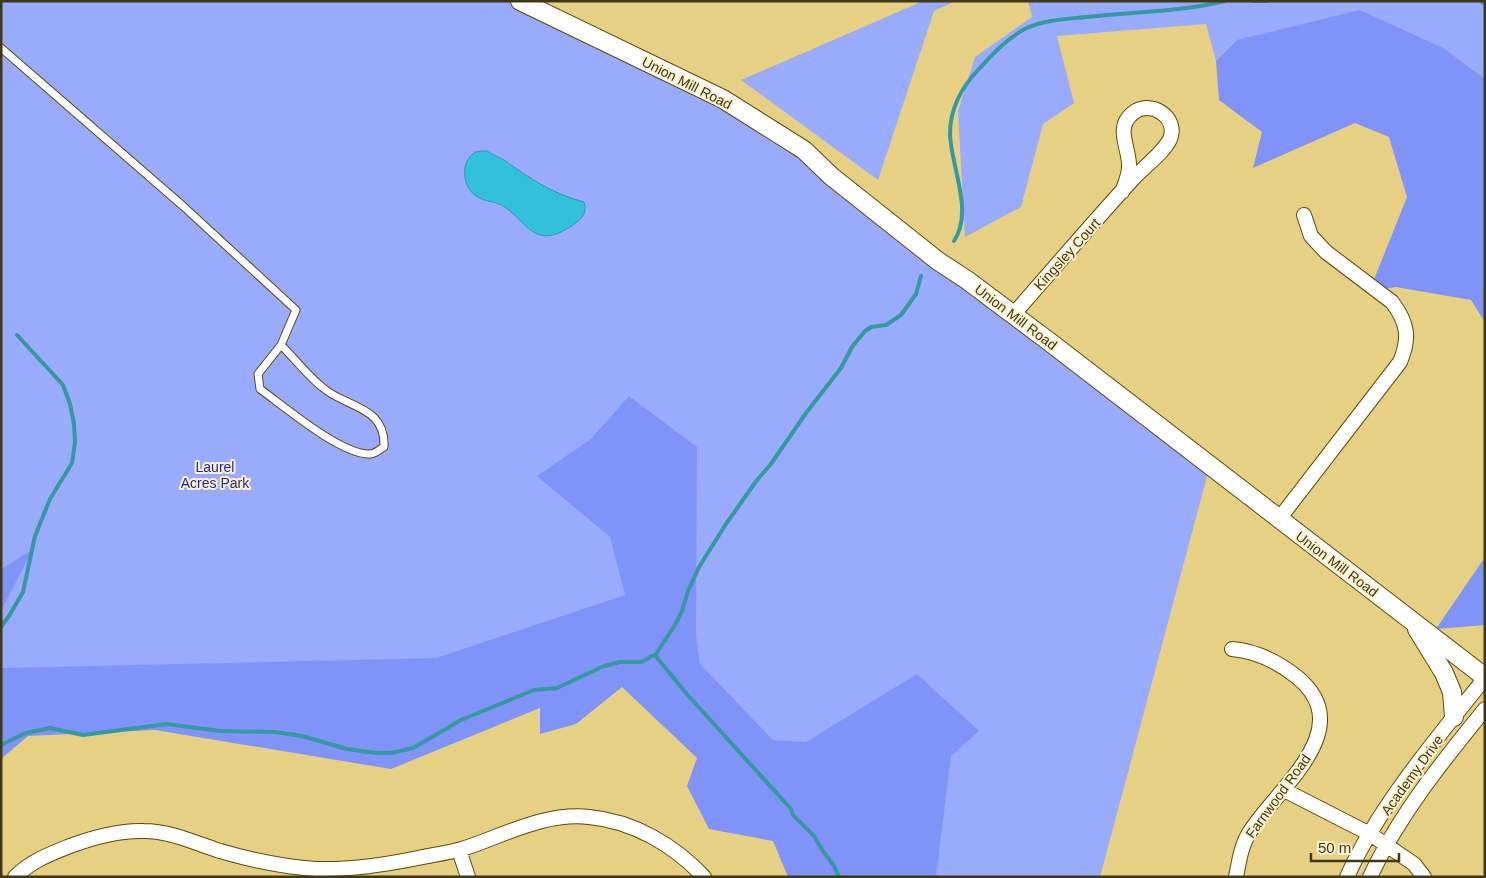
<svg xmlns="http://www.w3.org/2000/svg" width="1486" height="878" font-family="Arial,sans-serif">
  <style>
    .green { fill: #99abfc }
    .forest { fill: #8093f8 }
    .water { fill: #32c1dc; stroke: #3698a1 }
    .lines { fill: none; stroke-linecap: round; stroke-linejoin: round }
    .stream { stroke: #3698a1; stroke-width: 4 }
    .service-casing { stroke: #5a4a0b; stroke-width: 9 }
    .minor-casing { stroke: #5a4a0b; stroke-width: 16 }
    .tertiary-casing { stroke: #5a4a0b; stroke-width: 20 }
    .service { stroke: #fff; stroke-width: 7 }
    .minor { stroke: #fff; stroke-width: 14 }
    .tertiary { stroke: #fff; stroke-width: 18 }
    .labels { text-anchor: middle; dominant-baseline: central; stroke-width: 4; stroke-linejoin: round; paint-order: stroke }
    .street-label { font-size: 14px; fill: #403717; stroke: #fcf2cd }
    .park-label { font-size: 14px; fill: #251f94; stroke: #fcf2cd }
  </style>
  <rect width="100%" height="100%" fill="#e6d084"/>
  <!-- green -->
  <path class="green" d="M1 1H513L723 99 1210 465 1100 877H818L724 718 664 585 554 659 1 698Z
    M923 1H956L934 11 878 180 741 80Z
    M1028 1H1485V79L1445 49 1237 40 1216 61 1206 24 1057 36 1074 103 1043 124 1021 207 965 237 958 111 975 57 1032 17Z"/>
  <!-- forest -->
  <path class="forest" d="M1360 10 1445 49 1485 79V322L1471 300 1396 287 1369 292 1407 197 1389 137 1355 123 1253 168 1262 132 1219 100 1216 61 1237 40Z
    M629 396 697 447 696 635 700 664 773 740 806 742 917 674 979 731 951 756 936 877H788L773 841 709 829 687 786 697 758 622 687 576 724 540 734V708L391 769 155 730 28 736 1 759V668L436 658 625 595 610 537 537 476 591 439Z
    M32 550V551L1 611V569Z
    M1485 557V625L1436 629Z"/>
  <!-- water -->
  <path class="water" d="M487 151C493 155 499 157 504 160 529 178 553 194 584 202 587 212 584 216 577 222 572 226 567 229 561 232 533 246 524 219 503 206 495 201 485 202 478 197 462 189 459 160 476 152 479 151 484 151 487 151Z"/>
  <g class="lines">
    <!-- stream -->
    <path class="stream" d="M1253 1H1267
      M1481 1 1485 4
      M954 241C974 211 951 167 950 134 950 109 961 88 978 70 992 55 1008 37 1027 28 1044 20 1067 19 1086 17 1132 12 1180 12 1225 1
      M1 627 9 616 23 592 35 536 50 499 72 463 75 442 74 424 70 404 63 385 17 335
      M655 655 685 692 791 809 793 815 814 836 823 851 834 866 839 877
      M1 745 26 733 50 728 83 735 167 724 220 731 275 732 302 736 347 749 376 753H391L413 748 461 720 534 690 557 688 604 666 620 662H641L656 654 675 625 682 611 688 591 699 567 726 524 757 480 771 464 806 413 841 368 852 347 865 331 871 327 886 325 901 315 916 294 921 276"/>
    <defs>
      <path id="service" d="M1 48 183 206 296 310 281 345 258 374 260 389C285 407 341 455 370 454 375 454 380 449 384 447 386 405 345 408 322 387 307 375 295 359 281 345"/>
      <path id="minor" d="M1013 315C1052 270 1091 225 1131 181 1142 168 1163 154 1170 139 1179 117 1150 99 1133 113 1114 128 1130 148 1129 167 1129 175 1125 184 1122 192
        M1279 519 1400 362C1410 338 1408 323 1392 302L1326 252 1311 236 1304 215
        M1232 649C1257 651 1278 662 1297 677 1360 729 1277 788 1249 833 1241 846 1239 862 1236 877
        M1284 790 1370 834 1414 864 1424 877
        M459 850 468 877
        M15 877C31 861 50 854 70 846 94 837 118 830 144 831 170 831 195 843 220 851 251 860 283 867 316 869 350 870 384 865 418 858 432 855 447 853 462 849 503 836 544 812 589 817 633 821 674 845 704 877
        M1347 877C1378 807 1437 738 1485 678
        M1370 877C1399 815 1442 762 1485 709"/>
      <path id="tertiary" d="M520 1 723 99 804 150 831 176 938 261 967 280 1051 343 1485 677
        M1417 629 1444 673 1452 692 1454 717"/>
    </defs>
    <!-- service casing -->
    <use href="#service" class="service-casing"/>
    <!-- minor casing -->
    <use href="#minor" class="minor-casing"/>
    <!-- tertiary casing -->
    <use href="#tertiary" class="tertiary-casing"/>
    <!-- service -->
    <use href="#service" class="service"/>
    <!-- minor -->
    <use href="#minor" class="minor"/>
    <!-- tertiary -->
    <use href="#tertiary" class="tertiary"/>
  </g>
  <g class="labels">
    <!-- street labels -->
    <g class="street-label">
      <text transform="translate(687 83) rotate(27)">Union Mill Road</text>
      <text transform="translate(1067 254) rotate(-48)">Kingsley Court</text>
      <text transform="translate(1016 317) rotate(37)">Union Mill Road</text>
      <text transform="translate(1337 564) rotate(37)">Union Mill Road</text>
      <text transform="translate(1412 775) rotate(-54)">Academy Drive</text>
      <text transform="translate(1278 796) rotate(-54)">Farnwood Road</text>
    </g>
    <!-- park labels -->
    <g class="park-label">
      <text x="215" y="467">Laurel<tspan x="215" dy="16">Acres Park</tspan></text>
    </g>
  </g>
  <!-- border -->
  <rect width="1486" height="878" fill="none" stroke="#403717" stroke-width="5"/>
  <!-- scale -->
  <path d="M1311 853v8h88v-8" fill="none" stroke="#403717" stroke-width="2.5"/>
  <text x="1318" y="853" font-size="15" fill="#403717" stroke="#fcf2cd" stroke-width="4" paint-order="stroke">50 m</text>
</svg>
